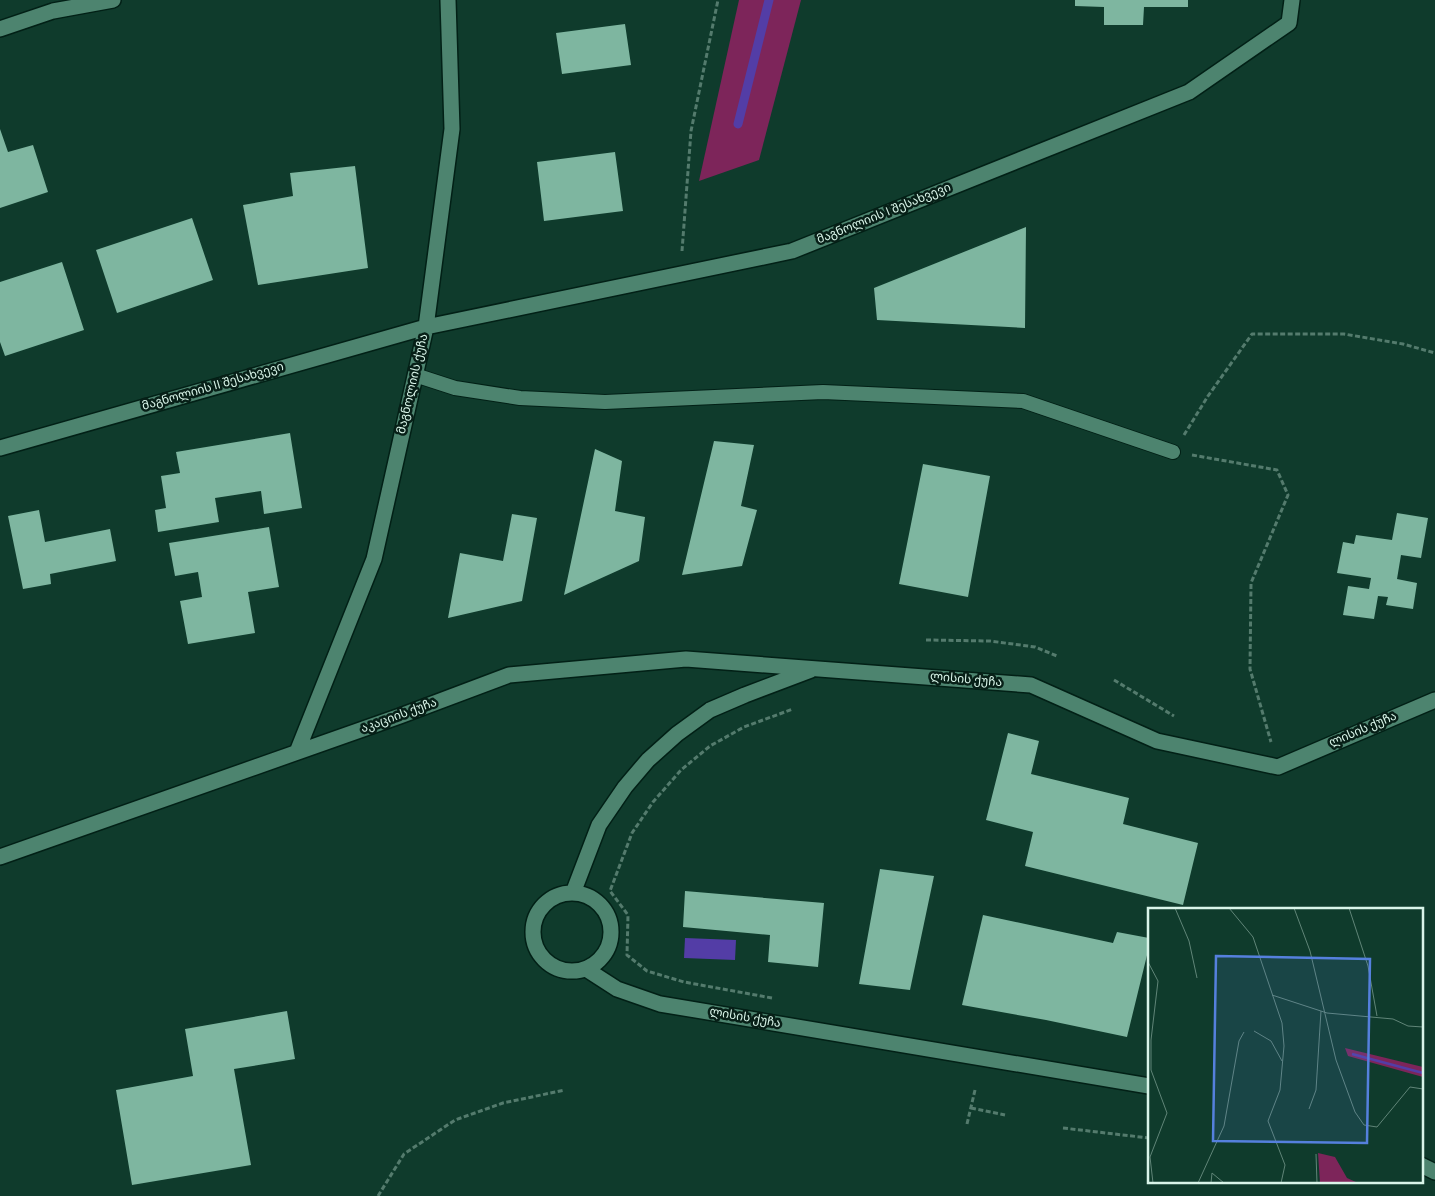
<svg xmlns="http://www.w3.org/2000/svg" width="1435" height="1196" font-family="Overpass,'Noto Sans Georgian',sans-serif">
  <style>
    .green { fill: #7d255a }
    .water { fill: #533da6 }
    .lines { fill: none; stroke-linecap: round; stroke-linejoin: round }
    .stream { stroke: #533da6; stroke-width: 9 }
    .building { fill: #7eb6a0 }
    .lane-casing { stroke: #022016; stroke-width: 16 }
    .street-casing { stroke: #022016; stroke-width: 18 }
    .path { stroke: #547b6d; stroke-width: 3; stroke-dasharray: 5 2.5; stroke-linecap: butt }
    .lane { stroke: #4d846f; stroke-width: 14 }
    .street { stroke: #4d846f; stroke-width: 15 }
    .labels { text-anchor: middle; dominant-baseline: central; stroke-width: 5; stroke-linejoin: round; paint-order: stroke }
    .street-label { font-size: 12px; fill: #d9f5e9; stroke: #071f17 }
    .inset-river { fill: none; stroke: #533da6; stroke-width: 2.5 }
    .inset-road { fill: none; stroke: #608578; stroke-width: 1 }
    .view { fill: #5580dd; fill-opacity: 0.15; stroke: #5580dd; stroke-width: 2.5 }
    .inset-edge { fill: none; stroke: #d9f5e9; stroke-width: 2.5 }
  </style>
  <rect width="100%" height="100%" fill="#0f3b2c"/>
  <!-- green -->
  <path class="green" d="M739 0H801L759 160 699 181Z"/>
  <!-- water -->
  <path class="water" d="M685 938 736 940 735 960 684 958Z"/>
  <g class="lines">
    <!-- stream -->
    <path class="stream" d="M738 124 769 0"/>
  </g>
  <!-- building -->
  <path class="building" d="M1075 0H1188V7H1144L1143 25H1104V7L1075 6Z
    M625 24 631 65 562 74 556 33Z
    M0 129 8 152 33 145 48 192 0 208Z
    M615 152 623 211 544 221 537 162Z
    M355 166 368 268 258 285 243 205 293 196 290 173Z
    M192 218 213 280 117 313 96 250Z
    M1026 227 1025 328 877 320 874 288Z
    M62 262 84 330 5 356 0 342V282Z
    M290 433 302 508 264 514 261 491 215 498 219 522 158 532 155 510 166 508 161 476 180 473 176 452Z
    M714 441 754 445 741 506 757 510 742 566 682 575Z
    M595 449 622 461 615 511 645 517 639 561 564 595Z
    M923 464 990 476 968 597 899 584Z
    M39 510 45 542 110 529 116 561 50 574 51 584 23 589 8 516Z
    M1397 513 1428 518 1421 558 1401 555 1397 579 1417 583 1413 609 1386 605 1388 597 1378 596 1374 619 1343 615 1348 586 1369 589 1371 578 1337 573 1343 542 1354 544 1356 535 1392 540Z
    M512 514 537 518 522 601 448 618 460 553 503 561Z
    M269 527 279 587 248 592 255 633 188 644 180 601 202 597 198 572 175 576 169 543Z
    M1008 733 1039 741 1031 774 1129 798 1123 824 1198 843 1183 905 1025 866 1033 832 986 820Z
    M880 869 934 876 910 990 859 984Z
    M685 891 824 903 818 967 768 962 770 935 683 927Z
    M983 915 1113 943 1117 932 1149 938V947L1127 1037 1046 1020 962 1005Z
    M287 1011 295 1059 234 1069 251 1165 132 1185 116 1090 193 1076 185 1029Z"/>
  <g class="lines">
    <defs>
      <path id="lane" d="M415 375 455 388 520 398 605 402 823 392 1023 401 1173 452"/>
      <path id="street" d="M0 29 53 11 113 0
        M0 448 426 327 792 251 1189 92 1289 23 1292 0
        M297 752 374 559 426 327 452 129 448 0
        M0 857 400 716 509 675 686 659 1031 685 1157 741 1278 767 1435 700
        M533 932a39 39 0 1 1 78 0a39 39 0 1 1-78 0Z
        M573 893 599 825 625 787 648 760 677 734 710 710 745 695 811 670
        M586 969 617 989 660 1004 1149 1086
        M1421 1165 1435 1172"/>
    </defs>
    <!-- lane casing -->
    <use href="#lane" class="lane-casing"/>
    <!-- street casing -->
    <use href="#street" class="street-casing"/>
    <!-- path -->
    <path class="path" d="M682 251 691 131 718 0
      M1184 435 1208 396 1252 334H1344L1403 344 1435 353
      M1192 455 1277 470 1288 495 1251 583 1250 669 1271 742
      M926 640 990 641 1035 647 1057 656
      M1114 680 1174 716
      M772 998 684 982 647 971 627 955 628 915 610 891 632 833 653 802 681 770 710 746 744 727 793 709
      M971 1108 1005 1115
      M967 1124 975 1090
      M1063 1128 1149 1138
      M378 1196 404 1154 455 1120 503 1103 565 1090"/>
    <!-- lane -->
    <use href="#lane" class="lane"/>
    <!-- street -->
    <use href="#street" class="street"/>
  </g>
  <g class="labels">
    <!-- street labels -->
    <g class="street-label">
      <text transform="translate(884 214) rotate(-22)">მაგნოლიის I შესახვევი</text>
      <text transform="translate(413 384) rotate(-77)">მაგნოლიის ქუჩა</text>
      <text transform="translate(213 387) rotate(-16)">მაგნოლიის II შესახვევი</text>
      <text transform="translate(966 680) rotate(5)">ლისის ქუჩა</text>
      <text transform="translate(399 716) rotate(-20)">აკაციის ქუჩა</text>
      <text transform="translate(1363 730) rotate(-23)">ლისის ქუჩა</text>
      <text transform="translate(745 1018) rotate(10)">ლისის ქუჩა</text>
    </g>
  </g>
  <!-- overview -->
  <g transform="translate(1148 908)">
    <rect width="275" height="275" fill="#0f3b2c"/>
    <path d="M197 140 275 159V169L200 148ZM170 245 187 249 199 270 210 275H172Z" fill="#7d255a"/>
    <path class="inset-river" d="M204 146 275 165"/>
    <path class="inset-road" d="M27 0 41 33 49 70M81 0 105 29 134 115 136 138 132 182 120 213 137 257 133 275M146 0 162 43 188 152 207 204 216 217 229 219 262 179 275 181M201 0 220 58 229 108M0 54 10 73 3 132V162L19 205 2 249 5 275M124 87 179 105 245 111 260 118 275 119M106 123 123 133 134 153M161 201 168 182 173 103M168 246 169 275M50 275 76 218 91 133 96 124M63 275 64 265 76 275"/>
    <path class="view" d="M68 48 222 51 219 235 65 233Z"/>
    <rect width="275" height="275" class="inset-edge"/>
  </g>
</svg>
